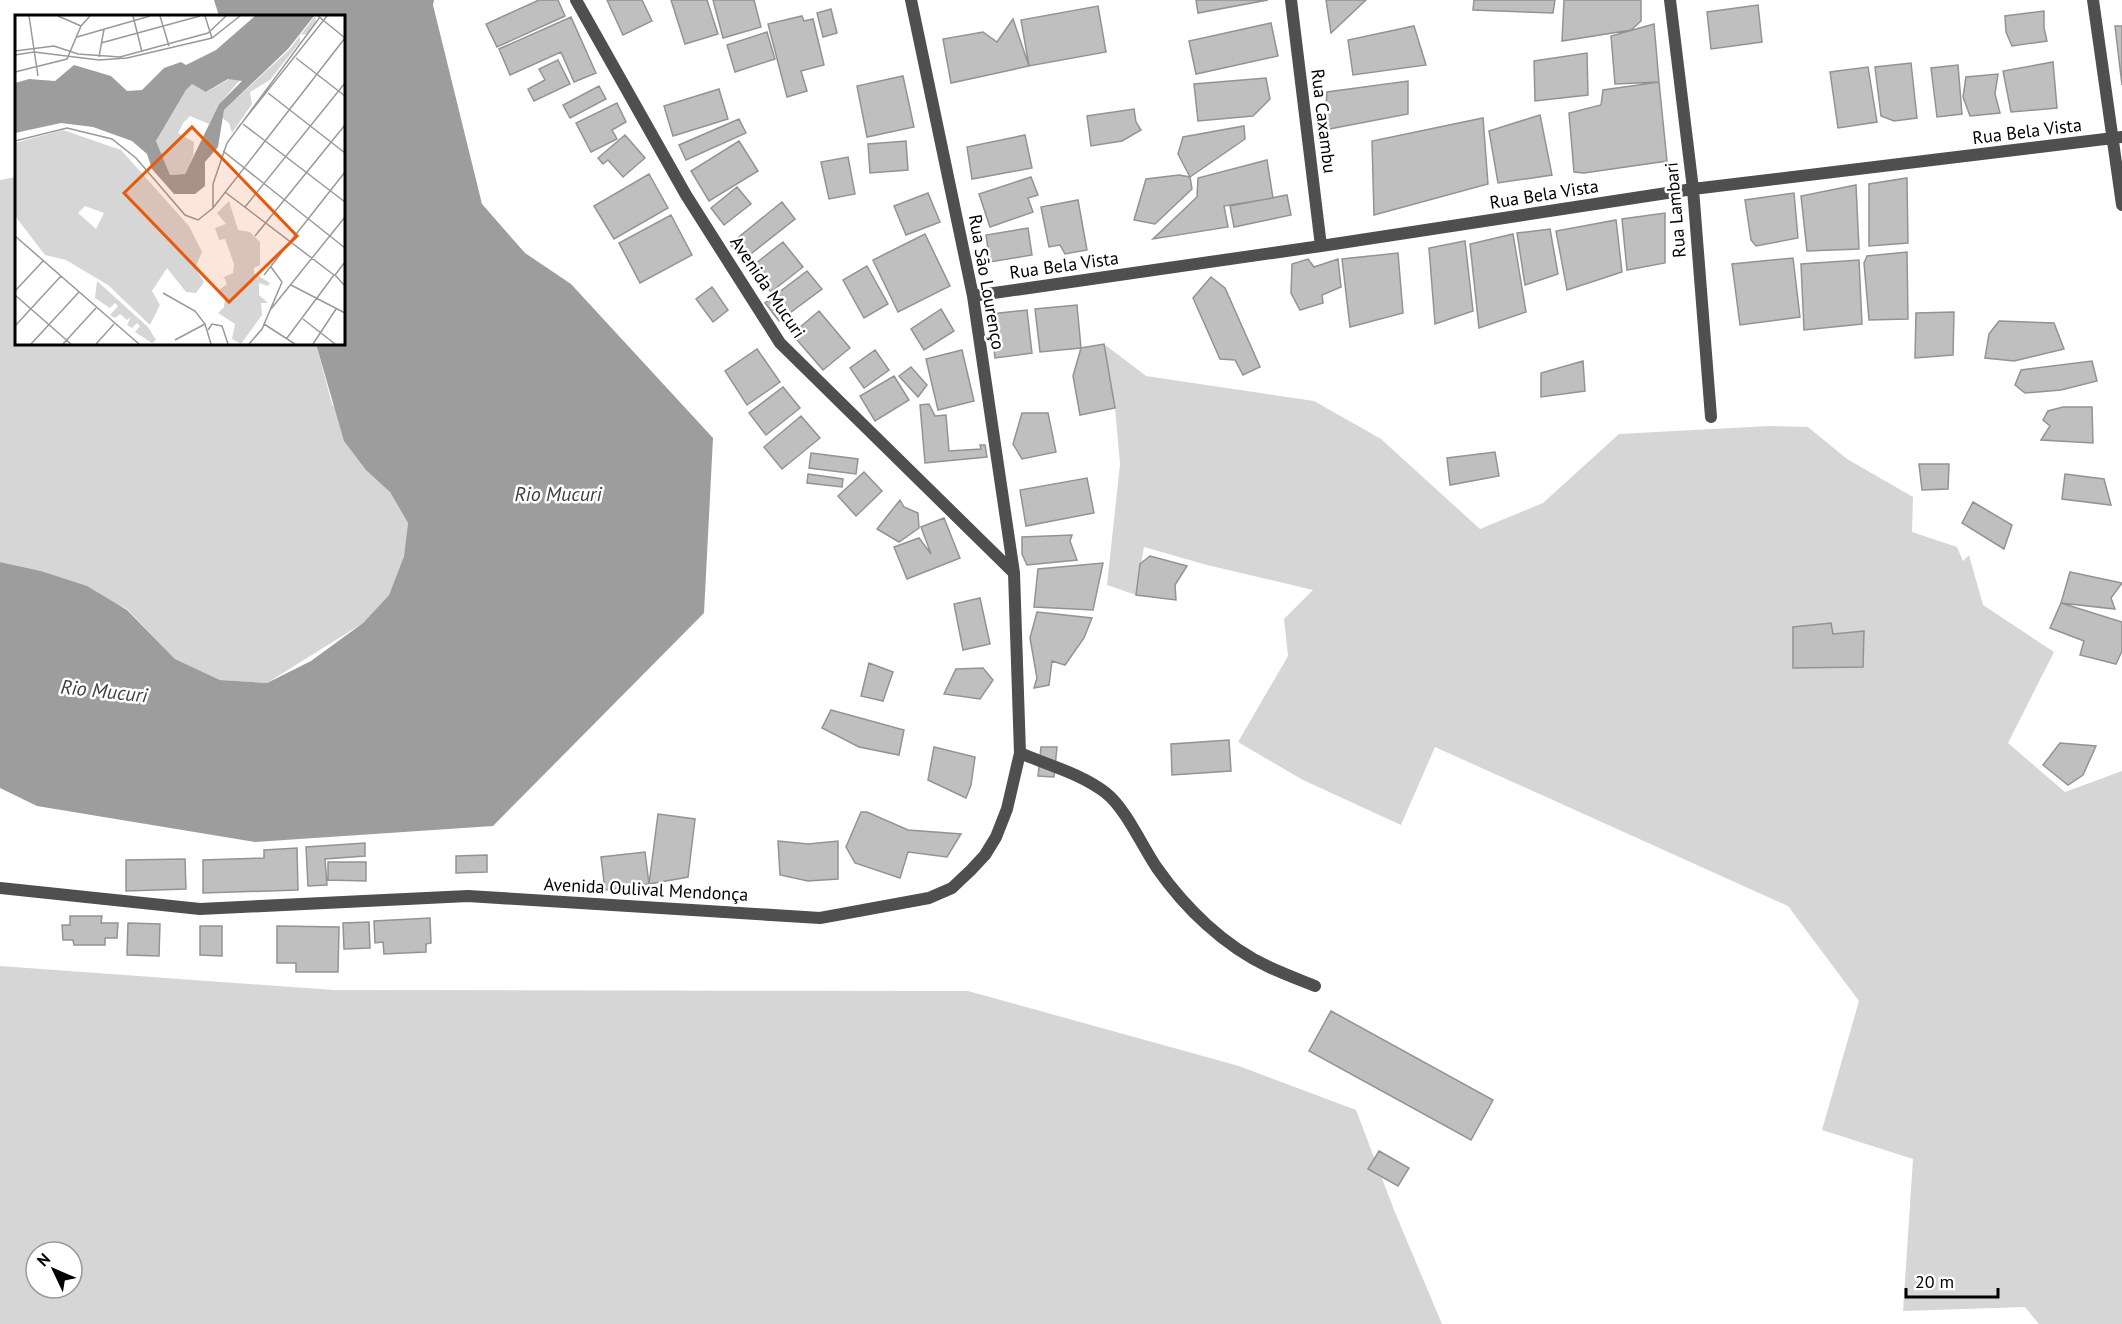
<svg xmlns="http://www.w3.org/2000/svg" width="2122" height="1324" font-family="'PT Sans',sans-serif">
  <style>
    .green { fill: #d6d6d6; fill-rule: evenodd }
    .water { fill: #9d9d9d }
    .building { fill: #bfbfbf; stroke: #939393; stroke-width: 1.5 }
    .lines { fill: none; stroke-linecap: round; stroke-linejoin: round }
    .lane { stroke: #4f4f4f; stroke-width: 12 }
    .street { stroke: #4f4f4f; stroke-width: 12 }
    .labels { text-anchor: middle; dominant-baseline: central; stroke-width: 5; stroke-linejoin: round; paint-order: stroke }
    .street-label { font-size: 18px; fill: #000; stroke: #fff }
    .water-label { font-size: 20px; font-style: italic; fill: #3e3e3e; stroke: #fff }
    .inset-road { fill: none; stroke: #999; stroke-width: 1.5 }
    .view { fill: #e8590c; fill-opacity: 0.15; stroke: #e8590c; stroke-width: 3 }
    .inset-edge { fill: none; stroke: #000; stroke-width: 3 }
  </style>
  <rect width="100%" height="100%" fill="#fff"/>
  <!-- green -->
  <path class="green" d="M16 177V344H316L332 404 390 492 408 523 404 556 389 595 363 623 267 683 220 680 175 659 127 609 73 582 41 571 0 562V180Z
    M1104 344 1146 376 1314 401 1381 439 1480 529 1543 503 1619 434 1769 426 1808 427 1847 459 1913 497 1912 532 1957 547 1963 561 1969 555 1983 605 2054 652 2008 743 2065 792 2122 771V1324H2039L2025 1307 1903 1311 1913 1159 1822 1130 1859 1001 1788 906 1435 747 1401 825 1303 780 1238 742 1288 656 1284 619 1313 590 1207 565 1144 547 1136 595 1107 585 1120 464 1115 408ZM1831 623 1833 634 1863 667 1793 668V627Z
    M0 966 334 990 968 991 1239 1066 1356 1110 1394 1210 1442 1324H0ZM36 1252H72V1288H36Z"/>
  <!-- water -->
  <path class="water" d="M214 0H434L433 5 482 204 525 253 571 284 713 438 704 613 493 826 255 842 37 806 0 788V562L41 571 87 586 127 610 175 659 220 680 267 683 311 661 363 623 389 595 404 556 408 523 390 492 366 470 344 441 316 344H344V16H219Z"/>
  <!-- building -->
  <path class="building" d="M539 0H558L565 16 497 47 486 24Z
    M607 0H642L652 21 623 35Z
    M671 0H707L718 34 685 44Z
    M713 0H754L761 27 723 38Z
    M1196 0H1268L1198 13Z
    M1326 0H1366L1331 33Z
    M1474 0H1555L1553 13 1473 10Z
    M1564 0H1641V21L1631 30 1562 41Z
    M1758 5 1762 42 1711 49 1707 12Z
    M1098 6 1106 52 1029 66 1021 20Z
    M831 9 837 33 823 37 817 13Z
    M2044 11V28L2047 41 2012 46 2006 32 2005 16Z
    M802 16 804 21 813 19 824 65 801 71 807 91 787 97 768 24Z
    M571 17 596 73 574 82 561 52 510 75 499 49Z
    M1013 19 1029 66 951 83 943 39 983 32 997 42Z
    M1271 23 1278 56 1196 74 1189 41Z
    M1654 24 1659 82 1615 84 1611 36Z
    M1414 26 1426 65 1353 75 1348 40Z
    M2115 26H2122V85Z
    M767 32 775 59 735 72 727 45Z
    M1587 53 1588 95 1535 101 1534 61Z
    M558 60 570 84 534 101 528 89 545 80 539 69Z
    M2053 62 2057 108 2011 112 2003 71Z
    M1911 63 1917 118 1894 121 1881 116 1875 67Z
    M1958 65 1962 114 1937 117 1931 68Z
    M1868 67 1877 122 1838 128 1830 72Z
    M1998 74 1995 94 2000 113 1970 116 1963 97 1966 77Z
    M903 76 914 127 867 137 857 86Z
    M1266 78 1270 99 1253 116 1198 121 1194 84Z
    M1408 81V114L1324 130 1327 92Z
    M1659 82 1667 161 1584 173 1574 172 1569 113 1601 105 1603 90Z
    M599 86 606 99 570 118 563 105Z
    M719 89 728 119 673 136 664 106Z
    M617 103 626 122 612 130 617 139 591 152 576 123Z
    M1134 109 1136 122 1141 130 1122 141 1091 146 1087 116Z
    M1540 115 1552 175 1498 183 1489 131Z
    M1483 118 1488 184 1374 215 1372 141Z
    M739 119 746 133 686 160 679 145Z
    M1244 126 1245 139 1190 177 1178 154 1183 137Z
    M625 135 645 158 623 177 608 160 603 164 598 158Z
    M1025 135 1032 168 972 179 967 147Z
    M739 141 758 171 709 201 691 171Z
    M906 141 908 170 870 173 868 144Z
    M848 157 855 194 829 199 821 162Z
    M1267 160 1273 198 1224 206 1228 227 1153 239 1197 197 1198 178Z
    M649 174 668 208 614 239 594 206Z
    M1179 175 1190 177 1192 189 1155 224 1134 220 1146 179Z
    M1031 177 1038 195 1028 198 1033 212 990 227 979 194Z
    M1907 178 1908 243 1869 246V184Z
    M1856 185 1859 249 1807 251 1801 196Z
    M737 187 751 204 724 225 711 208Z
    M928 193 940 222 906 235 894 206Z
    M1794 193 1798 238 1756 246 1751 240 1745 200Z
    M1287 195 1291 215 1234 227 1230 206Z
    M1078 200 1087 250 1065 254 1060 245 1049 247 1041 207Z
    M782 202 795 219 743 260 730 244Z
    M1665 213V263L1627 270 1622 219Z
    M671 215 692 255 640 283 619 243Z
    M1616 220 1622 272 1567 290 1556 231Z
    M1028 228 1032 255 990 262 986 235Z
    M1550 229 1558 274 1525 285 1517 233Z
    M925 234 950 286 898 312 873 260Z
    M1513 234 1526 312 1479 328 1470 244Z
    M1465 241 1473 311 1435 324 1429 248Z
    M783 242 803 267 771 292 751 267Z
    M1907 252 1908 319 1869 320 1864 263 1867 256Z
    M1398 253 1403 313 1350 327 1342 259Z
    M1793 258 1800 317 1740 325 1732 264Z
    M1308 259 1314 267 1338 259 1341 287 1322 295 1323 303 1300 310 1291 293 1292 264Z
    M1859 260 1862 324 1804 330 1801 264Z
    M867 266 888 304 864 318 843 280Z
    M807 271 822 289 779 321 765 303Z
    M1211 277 1225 288 1260 367 1243 375 1235 360 1220 359 1193 298Z
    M712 287 728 310 713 322 696 299Z
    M1077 305 1081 348 1040 352 1035 309Z
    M941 309 954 331 924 350 911 329Z
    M1027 310 1032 353 995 358 990 314Z
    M819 311 850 348 823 370 792 334Z
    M1954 312 1953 355 1915 358 1916 313Z
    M1999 321 2054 323 2064 349 2014 361 1985 358 1989 334Z
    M1104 344 1115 408 1080 415 1073 376 1081 348Z
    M757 349 780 382 747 405 725 371Z
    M875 350 889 370 864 388 850 368Z
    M962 350 974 401 938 410 926 359Z
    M1583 361 1585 391 1541 397V373Z
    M2092 361 2097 381 2061 390 2025 393 2015 385 2021 370Z
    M911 367 927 385 918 397 899 376Z
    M894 376 909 400 875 421 860 396Z
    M783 387 800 408 766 435 749 413Z
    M929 404 935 416 946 415 949 451 981 449 980 445H985L987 457 925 463 920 405Z
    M2063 407H2092L2093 443 2041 440 2050 426 2043 420 2048 411Z
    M1022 413H1048L1056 452 1022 459 1013 444Z
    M801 416 820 438 782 469 764 447Z
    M1495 452 1499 476 1450 485 1447 458Z
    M811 453 858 459 856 474 809 468Z
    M1919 464H1949L1948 489 1922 490Z
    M864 472 882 491 856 516 838 496Z
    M808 474 843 479 842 487 807 483Z
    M2065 474 2104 479 2111 505 2062 499Z
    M1087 478 1094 513 1026 526 1020 490Z
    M900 500 904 507 918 513 919 528 899 542 877 529Z
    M1973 502 2012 525 2004 549 1962 523Z
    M944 518 960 558 907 579 894 547 919 538 931 554 921 527Z
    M1072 535 1070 541 1077 560 1027 565 1022 554V537Z
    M1150 556 1187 566 1175 585 1176 600 1136 595 1140 564Z
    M1103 563 1093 610 1034 607 1038 569Z
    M2070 572 2122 583 2111 598 2115 609 2061 603Z
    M980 598 990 644 963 650 954 604Z
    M2061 603 2122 622V651L2116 664 2080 655 2084 641 2050 628Z
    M1037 612 1092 618 1084 638 1065 665 1052 661 1049 685 1034 688 1037 678 1030 638Z
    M1831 623 1833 634 1864 631 1863 667 1793 668V627Z
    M869 663 893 672 883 701 861 696Z
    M983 668 993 680 980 699 944 694 956 669Z
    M831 710 904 730 899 755 859 747 822 728Z
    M1229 740 1231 771 1172 775 1171 744Z
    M2060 743 2096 746 2083 775 2068 785 2043 765Z
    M934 747 975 757 971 785 966 798 928 780Z
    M1041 747H1057L1054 777 1038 776Z
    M861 812H867L908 830 961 834 947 857 908 852 900 878 855 863 846 847Z
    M658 814 695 819 688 877 649 884Z
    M778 841 808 844 838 841V879L808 881 780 875Z
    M365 843V856L325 859 327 885 308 886 306 847Z
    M297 848 298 890 203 893V860L264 858V850Z
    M645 852 649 884 605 890 601 857Z
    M487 855V872L456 873V856Z
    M185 859 186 889 126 891V860Z
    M328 862H366V881L328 880Z
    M70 916H102L101 923H118L117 938H105V945H74L73 940H63L62 925H70Z
    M430 918 431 943 426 944V952L384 954 383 942 375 943 374 921Z
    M369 922 370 948 344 949 343 923Z
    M128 923 160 924 159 956 127 955Z
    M200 926H222V956L200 955Z
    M277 926 339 927 338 972H296V963H277Z
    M1331 1011 1493 1100 1471 1140 1309 1051Z
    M1379 1151 1409 1168 1398 1186 1368 1169Z"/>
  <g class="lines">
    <!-- lane -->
    <path class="lane" d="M1020 753C1048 765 1082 774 1106 793 1126 809 1142 846 1157 868 1185 908 1224 946 1269 967 1284 974 1300 980 1315 986"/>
    <!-- street -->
    <path class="street" d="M576 0 686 195 780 343 1014 573
      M1291 0 1321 246
      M1670 0 1693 189 1711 417
      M2093 0 2122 205
      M973 296 1321 246 1693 189 2122 137
      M0 888 200 909 468 896 820 918 929 898 952 888 971 870 985 855 996 837 1007 809 1020 753 1014 573 973 296 911 0"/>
  </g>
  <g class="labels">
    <!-- street labels -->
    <g class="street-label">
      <text transform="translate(1324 121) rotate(83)">Rua Caxambu</text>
      <text transform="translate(2027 131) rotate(-7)">Rua Bela Vista</text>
      <text transform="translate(1544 194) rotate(-9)">Rua Bela Vista</text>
      <text transform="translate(1675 210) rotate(-95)">Rua Lambari</text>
      <text transform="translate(1064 265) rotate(-8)">Rua Bela Vista</text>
      <text transform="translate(987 282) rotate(80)">Rua São Lourenço</text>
      <text transform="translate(768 287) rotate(56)">Avenida Mucuri</text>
      <text transform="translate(646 889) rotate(3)">Avenida Oulival Mendonça</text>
    </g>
    <!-- water labels -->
    <g class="water-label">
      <text x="558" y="494">Rio Mucuri</text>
      <text transform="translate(104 691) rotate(6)">Rio Mucuri</text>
    </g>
  </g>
  <!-- overview -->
  <g transform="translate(15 15)">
    <rect width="330" height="330" fill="#fff"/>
    <path d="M300 1 301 6 292 19 285 20V27L255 65 235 77 237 89 217 118 214 108 206 102 209 95 274 35ZM216 63 226 64 204 89 194 109 175 101 169 107 163 118 179 127 178 141 170 159 155 160 141 126 171 75 177 69 192 77ZM48 115 106 135 174 211 187 237 180 253 189 267 181 278 171 277 152 253 137 276 145 290 135 310 93 270 51 245 30 240 0 201V128ZM70 191 89 198 81 214 63 198ZM214 186 223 215 235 217 245 227V250L239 253V258L255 268 253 271 244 268V280L253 288H246L247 300 226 329 217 324 220 309 203 298 209 292 210 282 204 275 212 269 209 262 218 258 219 249 210 224 204 225 200 213 211 209 202 198ZM82 266 133 312 141 325 137 328 120 317 125 311 122 308 117 313 112 310 116 302 112 305 105 299 100 303 95 300 103 291 100 288 95 293 80 283Z" fill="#d6d6d6" fill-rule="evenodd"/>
    <path d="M240 1H299L273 34 209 95 203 132 190 147V171L180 179H159L137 154 132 139 117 126 78 112 46 108 0 118V68L14 64 40 66 59 50 96 61 112 76 127 75 149 53 166 47 171 50 201 35ZM213 64 227 66 204 89 170 159 155 160 141 126 171 75 177 69 191 77Z" fill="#9d9d9d" fill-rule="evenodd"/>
    <path class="inset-road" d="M14 1 23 61M43 1 66 11M118 1 127 37M145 1 154 31M190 1 197 23M303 1 330 23M62 22 135 1M86 28 185 1M0 36 39 31 63 39 105 42 193 18 211 1M0 40 19 37 84 45 112 43 197 23 225 1M84 42 89 14M281 43 330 81M0 57 52 44 66 11 75 1M253 78 330 138M228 109 330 187M222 114 312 1M0 126 52 113 97 124 121 143 170 200 183 205 198 193 330 23M208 136 330 233M210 177 319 260M230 192 330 68M198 193V169L212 128 305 2M0 221 124 329M240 221 330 110M330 247 320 260 330 271M249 260 330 157M276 270 330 298M0 276 28 246M148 278 180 296 190 309 196 329M0 280 56 329M256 294 330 202M288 304 320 329M249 309 280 329M0 311 46 261M193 315 197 309 207 311 213 329M272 323 319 260M160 325 190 309M16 329 64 277M48 329 81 293M81 329 99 309M234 329 247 314 267 267 256 252M298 329 321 294"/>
    <path class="view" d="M177 112 282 221 214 287 109 178Z"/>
    <rect width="330" height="330" class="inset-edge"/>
  </g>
  <!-- north arrow -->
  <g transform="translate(54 1270) rotate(314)"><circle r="28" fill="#ffffff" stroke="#999999" stroke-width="1.5"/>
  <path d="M0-4.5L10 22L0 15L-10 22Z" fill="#000000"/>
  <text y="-9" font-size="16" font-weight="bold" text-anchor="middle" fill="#000000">N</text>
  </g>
  <!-- scale -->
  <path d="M1906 1288v9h92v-9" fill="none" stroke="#000000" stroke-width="3"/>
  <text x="1915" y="1288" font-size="18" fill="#000000" stroke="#ffffff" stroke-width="4.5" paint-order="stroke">20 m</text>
</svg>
